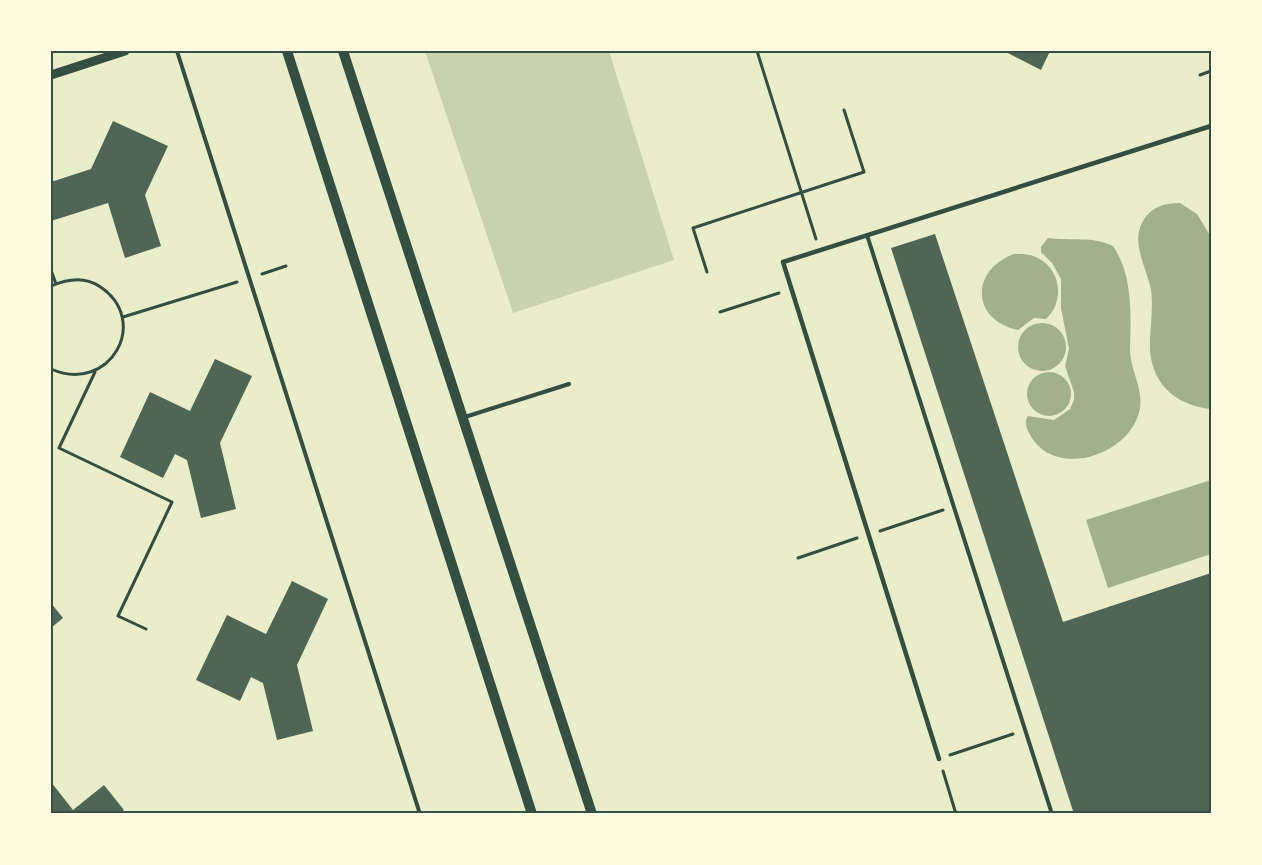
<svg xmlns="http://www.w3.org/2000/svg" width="1262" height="865" font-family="'Nunito Sans',sans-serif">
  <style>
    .green { fill: #cad2ad }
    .water { fill: #a3b18a }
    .building { fill: #4f6655 }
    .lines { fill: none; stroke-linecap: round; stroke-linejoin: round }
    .path { stroke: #344e41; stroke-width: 3 }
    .service { stroke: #344e41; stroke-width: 4 }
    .pedestrian { stroke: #344e41; stroke-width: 4.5 }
    .tertiary { stroke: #344e41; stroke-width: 9 }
    .secondary { stroke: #344e41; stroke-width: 10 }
    .neatline { fill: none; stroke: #344e41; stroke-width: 2 }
  </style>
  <rect width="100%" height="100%" fill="#e9edc9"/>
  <!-- green -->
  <path class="green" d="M425 51H609L674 260 513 313Z"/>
  <!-- water -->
  <path class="water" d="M1180 203 1197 214 1211 237V409C1178 406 1153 386 1150 351 1149 331 1154 310 1151 290 1147 269 1131 243 1142 223 1150 207 1164 203 1180 203Z
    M1048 238C1070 241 1093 236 1113 246 1133 275 1131 315 1130 349 1130 370 1143 387 1140 408 1132 456 1053 481 1029 433 1026 427 1024 422 1028 416L1054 420 1070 409 1074 400V392L1065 366 1069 349 1061 308V279L1052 263 1041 252V247Z
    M1014 254C1023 254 1030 254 1038 258 1061 269 1065 302 1046 319L1034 318 1018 330C971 320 970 270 1014 254Z
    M1018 347a24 24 0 1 1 48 0a24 24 0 1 1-48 0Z
    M1027 394a22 22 0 1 1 44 0a22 22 0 1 1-44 0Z
    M1211 480V554L1108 588 1086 520Z"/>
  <!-- building -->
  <path class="building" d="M1004 51H1050L1041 70Z
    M113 121 168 146 145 195 161 246 125 258 108 203 51 221V182L91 169Z
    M935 234 1063 622 1211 573V814H1074L891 248Z
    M215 359 252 376 220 443 236 509 201 518 187 460 175 454 163 478 120 457 150 392 190 411Z
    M292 581 328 599 297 665 313 731 277 740 263 683 251 677 240 701 196 680 227 615 266 634Z
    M51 603 63 618 51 628Z
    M51 782 73 810 104 785 124 810 119 814H51Z"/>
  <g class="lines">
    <!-- path -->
    <path class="path" d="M757 51 816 239
      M1200 75 1211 71
      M51 270 56 284
      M707 272 693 228 864 172 844 110
      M262 274 286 266
      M51 286C67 279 84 276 99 286 152 320 110 395 51 369
      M720 312 779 293
      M123 317 237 282
      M95 372 59 448 172 502 118 616 146 629
      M880 531 943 510
      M798 558 857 538
      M950 755 1013 734
      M943 771 956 814"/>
    <!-- service -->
    <path class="service" d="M177 51 420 814
      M867 235 1052 814
      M465 417 569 384"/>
    <!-- pedestrian -->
    <path class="pedestrian" d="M939 759 783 262 1211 126"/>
    <!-- tertiary -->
    <path class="tertiary" d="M51 75 125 51"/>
    <!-- secondary -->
    <path class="secondary" d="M287 51 532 814
      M343 51 592 814"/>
  </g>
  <!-- border -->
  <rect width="1262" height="865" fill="none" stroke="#fefae0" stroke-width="105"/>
  <rect x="52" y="52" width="1158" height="760" class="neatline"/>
</svg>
